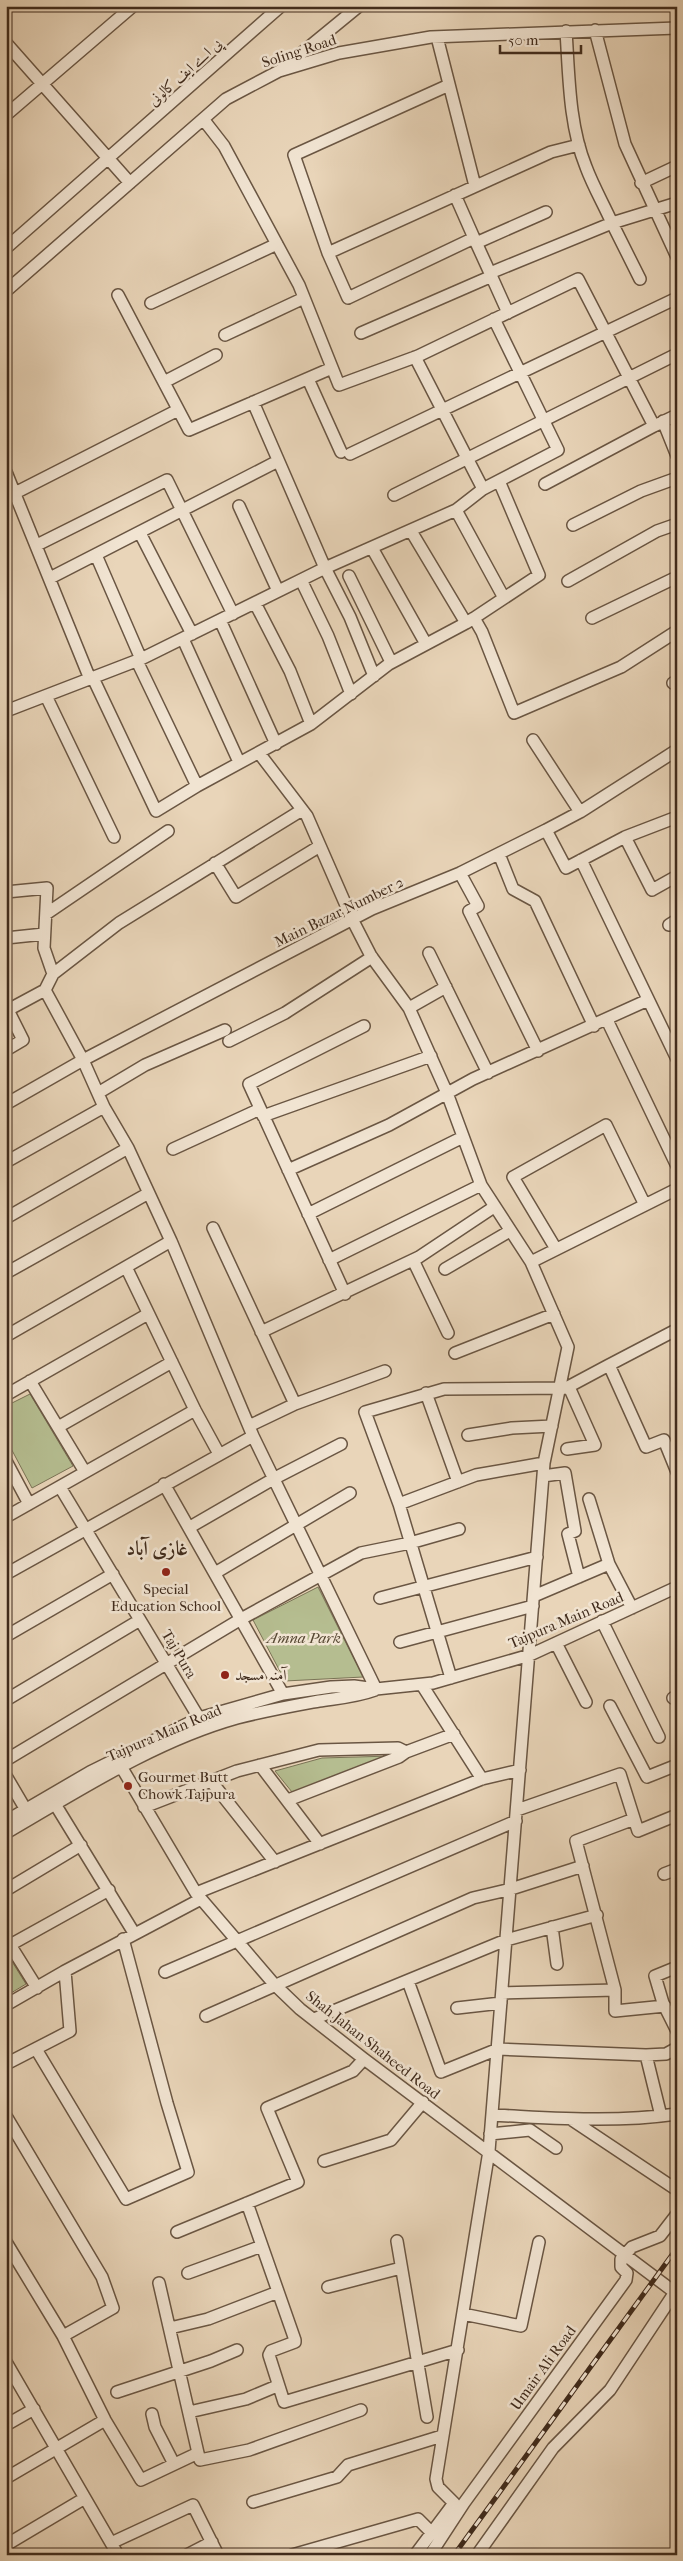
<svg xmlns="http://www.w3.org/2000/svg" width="683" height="2561" font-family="'IM FELL French Canon',Amiri,serif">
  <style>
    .green { fill: #b5bd90; stroke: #7a7456 }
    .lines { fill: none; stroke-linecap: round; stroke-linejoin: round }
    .minor-casing { stroke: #6a5643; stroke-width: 14 }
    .minor { stroke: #f1e4d2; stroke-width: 11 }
    .rail-casing { stroke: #402b1c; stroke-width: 5 }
    .rail { stroke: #f1e4d2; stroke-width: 3; stroke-dasharray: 9; stroke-linecap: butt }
    .poi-dot { fill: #8f2418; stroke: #f1e4d2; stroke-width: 2 }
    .labels { text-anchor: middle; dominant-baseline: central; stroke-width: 5; stroke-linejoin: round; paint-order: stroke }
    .street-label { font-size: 15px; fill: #402b1c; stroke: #f1e4d2 }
    .poi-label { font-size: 15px; fill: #402b1c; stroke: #f1e4d2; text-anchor: start }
    .park-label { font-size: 15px; font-style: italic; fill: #574833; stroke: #f1e4d2 }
    .district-label { font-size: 20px; font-weight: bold; fill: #402b1c; stroke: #f1e4d2 }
  </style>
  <rect width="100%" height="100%" fill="#e9d5b9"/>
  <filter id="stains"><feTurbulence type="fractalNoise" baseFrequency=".004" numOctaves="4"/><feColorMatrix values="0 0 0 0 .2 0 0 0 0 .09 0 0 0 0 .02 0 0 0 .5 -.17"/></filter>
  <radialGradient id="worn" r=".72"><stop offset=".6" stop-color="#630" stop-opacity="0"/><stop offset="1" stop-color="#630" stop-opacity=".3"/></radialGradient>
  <!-- green -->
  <path class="green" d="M30 1394 73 1466 32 1488 6 1439V1406Z
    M318 1587 363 1677 285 1681 253 1620Z
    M392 1756 292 1792 275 1771 322 1758Z
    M6 1952 26 1984 6 1996Z"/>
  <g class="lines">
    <defs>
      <path id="minor" d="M595 30 625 144 677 257
        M437 37 475 186
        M6 43 130 183
        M281 70 359 6
        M449 85 294 155 328 253 348 298 474 238 455 195
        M6 115 133 6
        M203 119 224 146 299 285 339 385 418 356 578 279 654 426 677 415
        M641 183 677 166
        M474 238 490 273
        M476 243 546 212
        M6 248 281 6
        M328 253 551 152 579 145
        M640 279 612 223 677 203
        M6 291 226 99 279 71 339 53 431 37 677 28
        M118 295 189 430 332 368
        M151 303 277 244
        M508 313 490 273 612 223C604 205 593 186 586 167 569 125 569 76 566 31
        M361 333 492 276
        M225 335 304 298
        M415 357 483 489
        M308 379 341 452
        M164 382 216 355
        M253 402 325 568 350 617 374 676
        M663 421 677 456
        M350 454 677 298
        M6 472 90 679
        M545 484 654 426
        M15 493 178 410
        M394 495 677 354
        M239 506 278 591
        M456 510 504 598
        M573 525 641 491 677 478
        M411 531 466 623 474 618 482 632 514 713 621 667 677 631
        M140 533 192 634
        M37 545 167 480 233 614
        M372 548 426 644
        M96 555 141 659
        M349 576 391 662
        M50 578 278 461
        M301 580 328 636 351 694
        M568 581 657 531 677 524
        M255 603 290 671 311 724
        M474 618 539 575 499 481
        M592 618 677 577
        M220 620 276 744
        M183 639 239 762
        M137 661 197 786
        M93 678 156 811 197 786 311 724 389 664 466 623
        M673 683 677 681
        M46 696 114 837
        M6 711 141 659 325 568 456 510 483 489 558 450 494 319
        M533 740 580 812
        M259 753 307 816 352 919 371 956 409 1008 447 1093 481 1185 531 1262 568 1347 544 1463 489 2151 436 2479 438 2487 454 2503 415 2555
        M677 817 625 837 652 890 677 876
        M546 830 566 868 625 837
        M499 854 513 889 535 901 594 1026
        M581 860 677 1059
        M215 863 236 897 320 846
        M460 873 478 906 469 911 538 1051
        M6 892 47 888 44 948 53 974
        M46 914 168 831
        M669 925 677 920
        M6 938 44 934
        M429 953 488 1073
        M45 990 83 1060 372 909 460 873 546 830 580 812 677 750
        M409 1008 446 987
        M6 1011 45 990 53 974 119 923 302 810
        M607 1020 677 1166
        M229 1041 285 1013 372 957
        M6 1050 23 1040 8 1010
        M98 1093 145 1065 225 1030
        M6 1104 83 1060 104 1107 128 1148 171 1241 253 1436 376 1689
        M263 1116 431 1056
        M173 1149 260 1109
        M6 1162 104 1107
        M288 1170 389 1125 473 1079 648 1000
        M308 1214 463 1137
        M6 1218 128 1148
        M213 1228 295 1404 249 1426
        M556 1249 513 1177 606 1125 645 1205
        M329 1260 481 1185
        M413 1260 448 1333
        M531 1262 677 1189
        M126 1267 195 1410 219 1454
        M445 1269 510 1231
        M6 1273 147 1194
        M345 1294 249 1084 364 1026
        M674 1331 609 1365 646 1447 664 1440 677 1472
        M261 1332 419 1257 494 1207
        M6 1336 171 1241
        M455 1353 554 1314
        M30 1381 85 1472
        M426 1393 458 1482
        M6 1395 148 1314
        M295 1404 385 1371
        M58 1427 172 1362
        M468 1435 512 1428 552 1426
        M567 1449 595 1445 569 1387
        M6 1461 29 1504
        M544 1463 476 1475 399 1504 365 1412 444 1389 566 1388 609 1365
        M543 1476 565 1473 575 1531 568 1534 579 1577
        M164 1484 283 1694
        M60 1487 199 1718
        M589 1499 609 1564 632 1608
        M399 1504 451 1678
        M6 1517 195 1410
        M190 1527 275 1478 341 1444
        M215 1573 350 1493
        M6 1574 253 1436
        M534 1596 609 1564
        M380 1598 537 1557
        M602 1621 659 1737
        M6 1636 113 1574
        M400 1642 533 1606
        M556 1643 586 1702
        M422 1685 482 1779
        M673 1698 677 1696
        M6 1700 140 1620
        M610 1706 647 1777 677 1765
        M116 1758 196 1893 274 1984 300 2009 364 2059 677 2294
        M6 1760 241 1619 361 1553 410 1543 459 1529
        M260 1765 320 1844
        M6 1776 26 1810
        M211 1781 275 1862
        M288 1800 399 1757 406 1752 454 1734
        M55 1804 134 1933
        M144 1807 237 1771 319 1750 398 1748 406 1752
        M517 1810 620 1774 638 1831 677 1815
        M634 1819 576 1841 615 1990V2011L665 2006
        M6 1821 90 1772 199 1718 283 1694 331 1687 354 1686 376 1689 433 1683 530 1655 677 1587
        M6 1833C80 1790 155 1741 237 1718 264 1711 292 1706 319 1701 339 1698 356 1697 375 1690
        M664 1874 677 1869
        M6 1890 81 1845
        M196 1893 482 1779 520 1770
        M552 1927 557 1964
        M7 1940 37 1988
        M10 1945 109 1890
        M677 1967 655 1976 663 2003 677 2031
        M165 1972 516 1821
        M408 1981 441 2072 498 2049 646 2055 666 2054 677 2048
        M502 1993 615 1990
        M6 2005 65 1971
        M457 2008 501 2003
        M206 2016 473 1898 511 1889 583 1866
        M314 2019 506 1940 597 1915
        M36 2049 126 2199 188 2172 167 2103 123 1939
        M646 2055 661 2116
        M6 2064 70 2031 65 1971 201 1899
        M492 2115C557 2118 612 2123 677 2114
        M6 2116 102 2277 113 2308 63 2336
        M572 2120 677 2190
        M490 2134 530 2130 556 2148
        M324 2161 391 2140 423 2102
        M247 2203 295 2340V2342L271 2351 269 2355 284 2402 458 2350
        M177 2232 298 2182 267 2108 353 2071 364 2059
        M397 2241 427 2417
        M6 2242 63 2336 105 2420 141 2480 198 2453 159 2283
        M188 2273 262 2246
        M328 2287 401 2268
        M463 2314 521 2326 539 2242
        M170 2328 208 2319 278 2292
        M6 2362 118 2555
        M117 2392 211 2361 237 2350
        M189 2412 246 2399 277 2386
        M152 2414 155 2427 174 2464
        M6 2425 34 2409
        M198 2453 200 2460 249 2450 361 2410
        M6 2478 105 2420
        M253 2502 337 2477 348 2465 442 2436
        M111 2543 193 2505 218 2555
        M6 2545 85 2498
        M187 2555 212 2542
        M292 2555 418 2519 431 2532
        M430 2555 464 2503 626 2280 627 2273 621 2267V2259L632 2247 660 2236 677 2214
        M477 2555 553 2448 610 2390 675 2292"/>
    </defs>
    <!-- minor casing -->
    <use href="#minor" class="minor-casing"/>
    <!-- minor -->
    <use href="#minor" class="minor"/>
    <defs>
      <path id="rail" d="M454 2555 677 2248"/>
    </defs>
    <!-- rail casing -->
    <use href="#rail" class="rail-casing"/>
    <!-- rail -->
    <use href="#rail" class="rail"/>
  </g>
  <!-- markers -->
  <g class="poi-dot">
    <circle cx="166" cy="1572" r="5"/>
    <circle cx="225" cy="1675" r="5"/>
    <circle cx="128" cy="1786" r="5"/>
  </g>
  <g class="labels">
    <!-- street labels -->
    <g class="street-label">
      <text transform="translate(299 51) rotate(-18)">Soling Road</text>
      <text transform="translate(185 72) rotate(-42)">پی اے ایف کالونی</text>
      <text transform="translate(339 912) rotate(-26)">Main Bazar Number 2</text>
      <text transform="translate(566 1620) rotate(-23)">Tajpura Main Road</text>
      <text transform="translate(179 1654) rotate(59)">Taj Pura</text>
      <text transform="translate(164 1733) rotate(-23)">Tajpura Main Road</text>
      <text transform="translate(373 2045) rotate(38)">Shah Jahan Shaheed Road</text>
      <text transform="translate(543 2368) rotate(-54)">Umair Ali Road</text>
    </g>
    <!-- poi labels -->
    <g class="poi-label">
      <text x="166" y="1589" text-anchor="middle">Special<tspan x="166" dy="17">Education School</tspan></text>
      <text x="235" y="1675">آمنہ مسجد</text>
      <text x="138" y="1777">Gourmet Butt<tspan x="138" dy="17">Chowk Tajpura</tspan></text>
    </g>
    <!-- park labels -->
    <g class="park-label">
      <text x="304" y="1638">Amna Park</text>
    </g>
    <!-- district labels -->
    <g class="district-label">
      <text x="157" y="1548">غازى آباد</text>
    </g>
  </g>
  <!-- margin -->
  <rect width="683" height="2561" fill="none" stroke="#e9d5b9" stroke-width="25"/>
  <rect x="8" y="8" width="668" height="2546" fill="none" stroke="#402b1c" stroke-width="2.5"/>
  <rect x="12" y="12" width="658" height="2536" fill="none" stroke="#402b1c"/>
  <!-- scale -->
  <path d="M500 45v8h81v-8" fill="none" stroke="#402b1c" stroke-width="2.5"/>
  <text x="508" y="45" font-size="15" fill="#402b1c" stroke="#f1e4d2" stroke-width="4" paint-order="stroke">50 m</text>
  <rect width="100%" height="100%" filter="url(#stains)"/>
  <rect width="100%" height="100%" fill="url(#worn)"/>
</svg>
